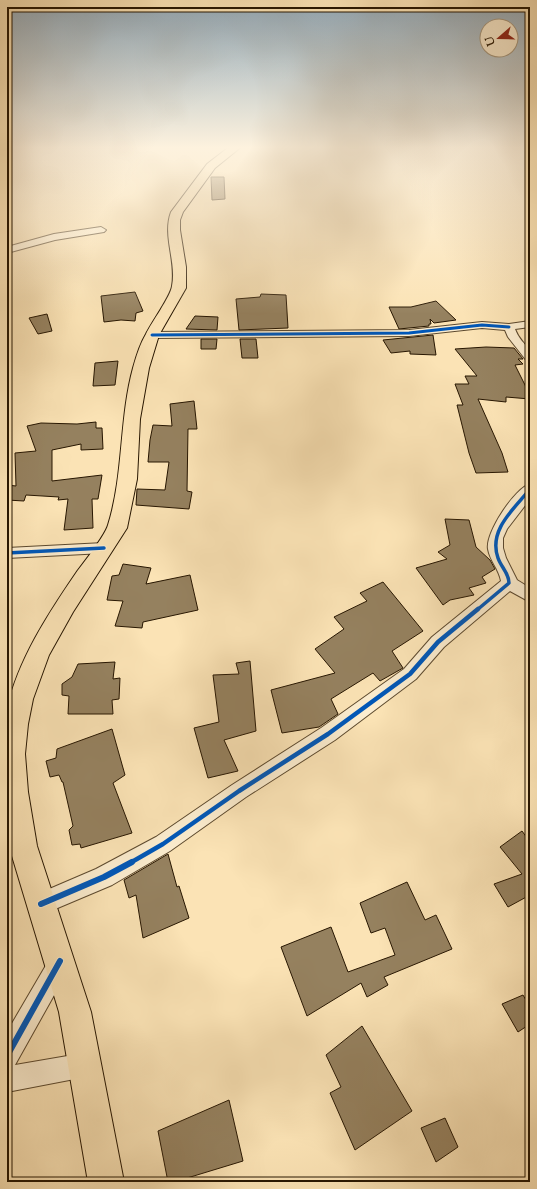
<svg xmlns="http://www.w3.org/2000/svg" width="537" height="1189" font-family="'Sorts Mill Goudy',serif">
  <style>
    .building { fill: #95815f; stroke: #271601 }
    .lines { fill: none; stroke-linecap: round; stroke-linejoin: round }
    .minor-casing { stroke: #5c492e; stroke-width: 2 }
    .major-casing { stroke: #271601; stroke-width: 2 }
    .minor { fill: #fcedcf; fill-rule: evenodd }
    .major { fill: #fbe3b5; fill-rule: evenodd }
    .cycleway-far3-casing { stroke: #fcedcf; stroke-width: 4.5 }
    .cycleway-far2-casing { stroke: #fcedcf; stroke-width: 5.5 }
    .cycleway-far1-casing { stroke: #fcedcf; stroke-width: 7 }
    .cycleway-casing { stroke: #fcedcf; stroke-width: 8 }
    .cycleway-far3 { stroke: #0057b8; stroke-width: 3 }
    .cycleway-far2 { stroke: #0057b8; stroke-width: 3.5 }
    .cycleway-far1 { stroke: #0057b8; stroke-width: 4.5 }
    .cycleway { stroke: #0057b8; stroke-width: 6 }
  </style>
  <rect width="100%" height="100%" fill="#fbe3b5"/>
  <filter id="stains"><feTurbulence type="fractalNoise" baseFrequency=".005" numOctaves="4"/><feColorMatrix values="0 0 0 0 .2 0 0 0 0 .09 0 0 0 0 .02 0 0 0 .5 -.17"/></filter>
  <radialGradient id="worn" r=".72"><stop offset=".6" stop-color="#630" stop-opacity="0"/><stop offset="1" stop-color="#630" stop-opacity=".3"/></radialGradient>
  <!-- building -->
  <path class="building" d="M211 177H224L225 199 212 200Z
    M135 292 143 311 136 313 135 321 121 320 104 322 101 296Z
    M261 294 286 295 288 328 239 330 236 299 260 297Z
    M436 301 456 320 434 323 430 319 431 324H429V326L399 329 389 307H411Z
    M47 314 52 331 38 334 29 318Z
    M195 316 218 317 217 330 186 329Z
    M433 335 436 355 410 354V351L391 353 383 340Z
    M201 339H217L216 349H201Z
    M240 339H256L258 358H242Z
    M486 347 514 348 523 359H518L523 364 515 365 530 395V399L506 397V402L478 399 502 453 508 472 476 473 469 453 457 405H463L455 384H469L465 376H477L455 349Z
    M118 361 115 385 93 386 95 363Z
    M194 401 197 429H188L187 491 192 492 189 509 136 505 137 489 165 490 169 462H148L150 440 153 425 172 426 170 404Z
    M96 422V428H102L103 449 81 450V444L52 450V481L102 475 98 499H92L93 528 64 530 68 499 58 500 59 497 26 495 24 501 7 500V485L16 486 15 453 36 451 27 426 41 423 77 424Z
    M445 519 469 520 476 547 490 560 495 569 482 577 486 583 469 588 474 595 450 600 443 605 416 568 447 559 438 552 450 545Z
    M123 564 151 568 146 584 190 575 198 610 143 622 142 628 115 626 123 601 107 600 112 576 119 575Z
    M383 582 423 631 392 651 403 668 380 681 373 673 331 699 338 714 319 727 282 733 271 690 335 673 315 649 344 629 334 617 367 601 360 593Z
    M250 661 256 731 224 740 238 771 208 778 194 728 219 722 213 675 239 674 236 663Z
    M115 662 113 679 120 678 119 699 112 700 113 714H68L69 696 62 695V684L72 677 78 664Z
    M112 729 125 775 113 783 132 833 81 848 80 844 72 845 69 830 73 826 63 782H62L59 775 50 777 46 761 56 758 57 749Z
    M522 831 530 842V895L508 907 494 884 522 874 500 847Z
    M168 854 177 887 179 886 189 918 143 938 136 895 129 898 124 880Z
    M407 882 425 920 436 915 452 949 384 977 388 985 367 997 361 983 307 1016 281 947 331 927 348 972 395 955 385 928 371 933 360 903Z
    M523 995 530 1007V1024L518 1032 502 1004Z
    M362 1026 412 1111 355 1150 330 1093 341 1087 326 1055Z
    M229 1100 243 1161 174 1182H168L158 1131Z
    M445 1118 458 1147 436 1162 421 1128Z"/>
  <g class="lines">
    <defs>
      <path id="minor" d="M101 227 106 230 104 232 55 240 7 253V247L54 234Z
        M530 321V327L515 329C521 345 530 343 530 361L526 360 508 337 505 330 482 328 409 336 152 338 146 335 152 332 409 330 482 322 509 324Z
        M530 484V499L507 529 503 538V548L506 558 517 580 530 588V602L510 591 444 647 416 679 335 740 246 797 170 851 112 885 41 915 33 912 30 904 33 896 96 869 156 837 232 785 321 728 404 669 432 637 501 581C499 569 490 561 488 549 485 533 515 488 530 484Z
        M104 543 109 544 112 548 109 552 104 553 7 558V548Z
        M60 951 68 955 72 963 15 1065 85 1053 94 1056 97 1065 94 1074 85 1077 7 1092V1032L52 955Z"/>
      <path id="major" d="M229 147H241L215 168 183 212 180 220V230L186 267V288L159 335 149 368 140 419 137 479 127 528 73 612 49 655 33 699 28 724 25 754 28 792 37 846 91 1012 124 1182H88L59 1012 9 846 7 829V709C18 660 48 614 76 573 84 562 105 536 108 525 124 474 119 419 133 368 136 357 140 344 146 334 151 323 171 296 172 286 177 262 162 236 171 212L207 164Z"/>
    </defs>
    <!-- minor casing -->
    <use href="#minor" class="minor-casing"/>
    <!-- major casing -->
    <use href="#major" class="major-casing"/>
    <!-- minor -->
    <use href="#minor" class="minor"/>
    <!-- major -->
    <use href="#major" class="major"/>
    <defs>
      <path id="cycleway-far3" d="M152 335 409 333 482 325 509 327"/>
      <path id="cycleway-far2" d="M7 553 104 548
        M477 610 509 583C509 573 501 567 498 558 488 530 514 509 530 489"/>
      <path id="cycleway-far1" d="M130 863 163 844 239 791 328 734 410 674 438 642 478 609"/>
      <path id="cycleway" d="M41 904 104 877 132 862
        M7 1056 60 961"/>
    </defs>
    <!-- cycleway-far3 casing -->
    <use href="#cycleway-far3" class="cycleway-far3-casing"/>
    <!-- cycleway-far2 casing -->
    <use href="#cycleway-far2" class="cycleway-far2-casing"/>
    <!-- cycleway-far1 casing -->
    <use href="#cycleway-far1" class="cycleway-far1-casing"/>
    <!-- cycleway casing -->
    <use href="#cycleway" class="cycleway-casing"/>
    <!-- cycleway-far3 -->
    <use href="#cycleway-far3" class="cycleway-far3"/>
    <!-- cycleway-far2 -->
    <use href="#cycleway-far2" class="cycleway-far2"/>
    <!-- cycleway-far1 -->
    <use href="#cycleway-far1" class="cycleway-far1"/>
    <!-- cycleway -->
    <use href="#cycleway" class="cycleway"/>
  </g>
  <!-- sky -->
  <linearGradient id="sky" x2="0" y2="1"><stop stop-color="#93abbb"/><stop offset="0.47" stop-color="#fdf2de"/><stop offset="1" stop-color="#fdf2de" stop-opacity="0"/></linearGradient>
  <rect width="537" height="314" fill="url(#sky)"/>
  <!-- margin -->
  <rect width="537" height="1189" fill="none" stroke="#fbe3b5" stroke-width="24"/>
  <rect x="8" y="8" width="521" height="1173" fill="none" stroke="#271601" stroke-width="2"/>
  <rect x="12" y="12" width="513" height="1165" fill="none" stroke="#271601"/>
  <!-- north arrow -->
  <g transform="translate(499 38) rotate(250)"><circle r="19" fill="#fcedcf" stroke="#a7977d"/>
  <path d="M0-3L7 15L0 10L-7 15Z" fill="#8f2418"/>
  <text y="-6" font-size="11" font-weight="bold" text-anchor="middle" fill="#271601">U</text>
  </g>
  <rect width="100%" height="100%" filter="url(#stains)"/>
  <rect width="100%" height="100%" fill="url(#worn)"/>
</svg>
